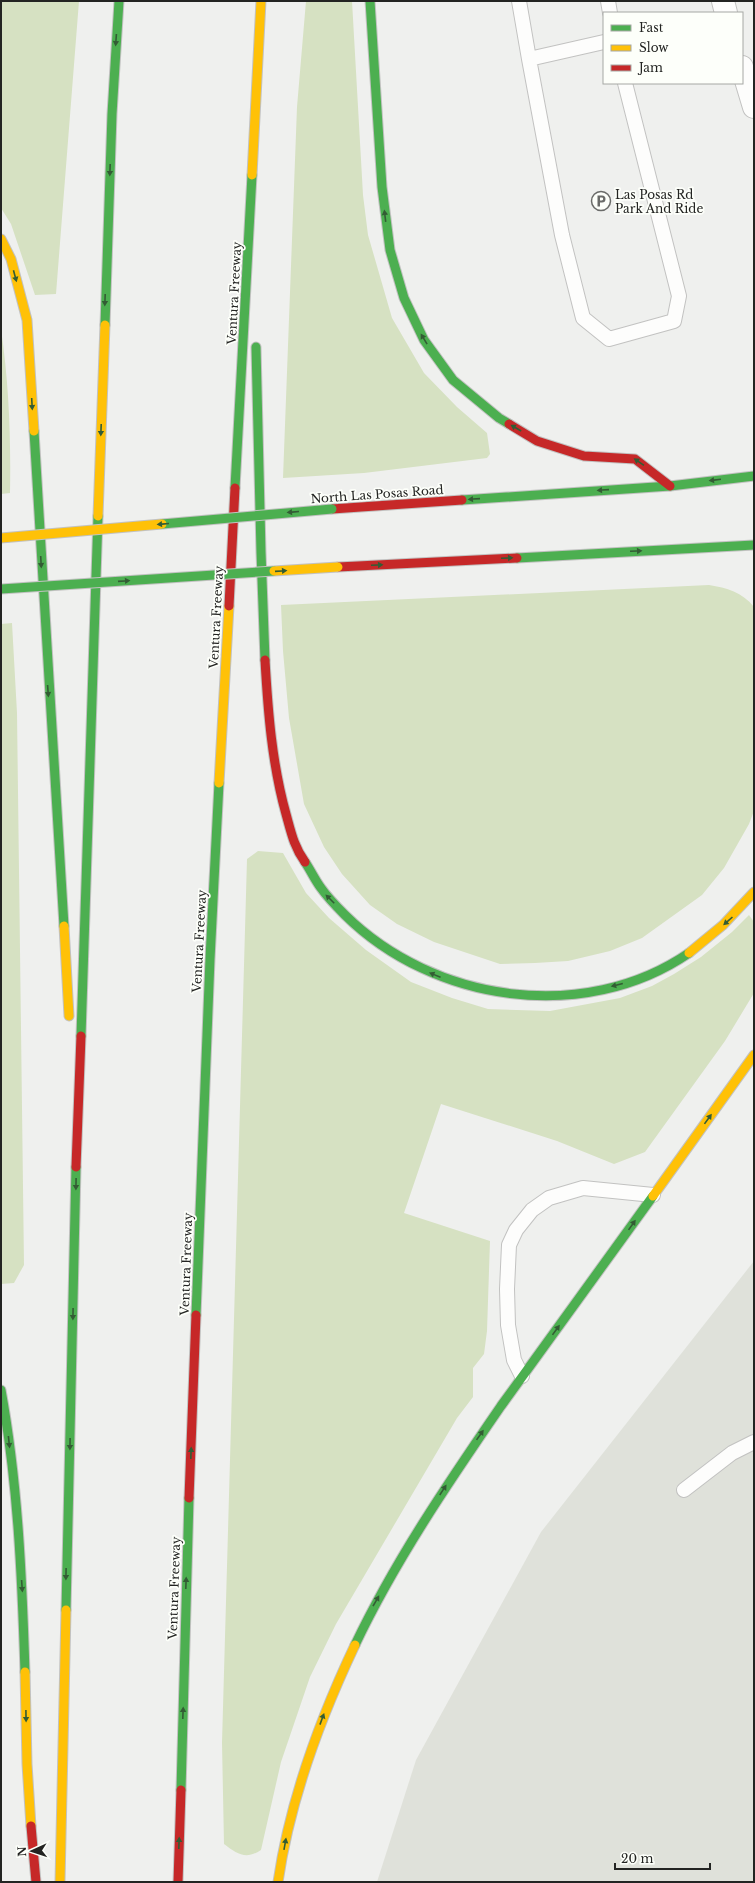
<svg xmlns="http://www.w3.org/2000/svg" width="755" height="1883" font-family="'Libre Baskerville',serif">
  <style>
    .built { fill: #dfe1da }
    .green { fill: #d6e1c2 }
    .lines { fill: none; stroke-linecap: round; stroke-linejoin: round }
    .lane-casing { stroke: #c2c2c1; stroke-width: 16 }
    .street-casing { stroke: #c2c2c1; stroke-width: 24 }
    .fast-casing { stroke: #c2c2c1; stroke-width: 11 }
    .slow-casing { stroke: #c2c2c1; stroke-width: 11 }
    .jam-casing { stroke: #c2c2c1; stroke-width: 11 }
    .lane { stroke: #fdfdfc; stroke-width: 14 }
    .street { stroke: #fdfdfc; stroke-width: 22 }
    .fast { stroke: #4caf50; stroke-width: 9 }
    .slow { stroke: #ffc107; stroke-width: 9 }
    .jam { stroke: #c62828; stroke-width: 9 }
    .fast-bridge-casing { stroke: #c2c2c1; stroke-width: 11; stroke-linecap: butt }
    .slow-bridge-casing { stroke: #c2c2c1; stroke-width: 11; stroke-linecap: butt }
    .fast-bridge { stroke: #4caf50; stroke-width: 9 }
    .slow-bridge { stroke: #ffc107; stroke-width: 9 }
    .oneway { fill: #335c34 }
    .labels { text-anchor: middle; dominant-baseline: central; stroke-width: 3.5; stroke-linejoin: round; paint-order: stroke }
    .poi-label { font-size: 12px; fill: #232422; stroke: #fdfffa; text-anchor: start }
    .street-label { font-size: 12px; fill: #232422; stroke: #fdfffa }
  </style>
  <rect width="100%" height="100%" fill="#eff0ee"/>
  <!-- built -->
  <path class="built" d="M754 1261V1882H377L416 1760 541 1532Z"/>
  <!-- green -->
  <path class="green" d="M1 1H79L56 294 35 295 11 224 1 208Z
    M306 1H352L363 195 368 235 392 318 424 373 457 407 487 433 490 454 487 458 364 473 283 478 297 107Z
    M1 329C9 384 11 438 10 493L1 494Z
    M709 585C727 588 742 592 754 607V811L749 824 724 868 702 895 642 938 610 951 568 961 535 963 500 964 434 942 397 924 370 905 342 874 324 847 304 804 289 718 283 651 281 605Z
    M12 623 17 713 24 1265 14 1283 1 1284V624Z
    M258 851 283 853 306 893 329 918 366 950 411 982 452 998 488 1009 550 1011 620 998 652 986 674 974 701 957 732 932 749 915 754 922V993L725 1041 645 1152 614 1164 557 1141 441 1104 404 1213 490 1241 487 1331 484 1354 473 1368V1397L457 1418 336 1624 310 1677 281 1762 261 1850C246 1860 237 1854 224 1844L222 1743 247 859Z"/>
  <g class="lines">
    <defs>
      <path id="lane" d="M519 1 529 59
        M608 1 610 13
        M604 42 529 59 562 235 583 318 609 339 674 321 679 296 625 83
        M522 1376 514 1360 508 1325 507 1289 509 1245 516 1230 532 1210 549 1198 583 1188 653 1195
        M684 1490 732 1453 754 1442"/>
      <path id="street" d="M723 1 726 13
        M742 67 754 107"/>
      <path id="fast" d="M370 1 382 187 390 250 404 298 424 340 453 380 499 418 509 424
        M105 325 112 114 119 1
        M256 347 261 552 265 660
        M34 431 64 926
        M235 488 252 175
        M462 500 670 486 754 476
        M517 558 754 545
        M305 862C311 871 315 880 321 888 328 898 337 907 345 915 433 1002 584 1025 689 953
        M81 1036 98 516
        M196 1315 210 959 219 783
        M1 1390C18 1483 22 1577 25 1672
        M66 1610 76 1167
        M355 1645C395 1561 448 1483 501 1406 551 1336 602 1266 653 1196
        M181 1790 189 1498"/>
      <path id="slow" d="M252 175 261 1
        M1 239 11 259 27 320 34 431
        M98 516 105 325
        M219 783 229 606
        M64 926 69 1016
        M689 953 723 925 754 892
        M653 1196 754 1055
        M25 1672 27 1764 31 1826
        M60 1882 66 1610
        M278 1882C290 1799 319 1721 355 1645"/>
      <path id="jam" d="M509 424 537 441 584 456 635 459 670 486
        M332 509 462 500
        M338 567 517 558
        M229 606 235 488
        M265 660C268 712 272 764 286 814 291 832 294 847 305 862
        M76 1167 81 1036
        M189 1498 196 1315
        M31 1826 36 1882
        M178 1882 181 1790"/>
    </defs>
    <!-- lane casing -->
    <use href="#lane" class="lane-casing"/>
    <!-- street casing -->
    <use href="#street" class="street-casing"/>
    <!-- fast casing -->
    <use href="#fast" class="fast-casing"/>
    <!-- slow casing -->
    <use href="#slow" class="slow-casing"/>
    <!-- jam casing -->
    <use href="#jam" class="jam-casing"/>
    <!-- lane -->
    <use href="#lane" class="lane"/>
    <!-- street -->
    <use href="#street" class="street"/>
    <!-- fast -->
    <use href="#fast" class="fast"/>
    <!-- slow -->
    <use href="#slow" class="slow"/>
    <!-- jam -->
    <use href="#jam" class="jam"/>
    <defs>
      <path id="fast-bridge" d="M162 524 332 509
        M1 589 274 571"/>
      <path id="slow-bridge" d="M1 538 162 524
        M274 571 338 567"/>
    </defs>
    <!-- fast-bridge casing -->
    <use href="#fast-bridge" class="fast-bridge-casing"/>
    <!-- slow-bridge casing -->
    <use href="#slow-bridge" class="slow-bridge-casing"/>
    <!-- fast-bridge -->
    <use href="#fast-bridge" class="fast-bridge"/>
    <!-- slow-bridge -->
    <use href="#slow-bridge" class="slow-bridge"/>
  </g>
  <!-- one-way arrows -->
  <defs><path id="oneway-solid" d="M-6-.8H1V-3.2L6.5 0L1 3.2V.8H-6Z"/></defs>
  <g class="oneway">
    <use href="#oneway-solid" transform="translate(116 40) rotate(94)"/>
    <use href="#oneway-solid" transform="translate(110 170) rotate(92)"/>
    <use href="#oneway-solid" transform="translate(385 216) rotate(-97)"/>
    <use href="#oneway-solid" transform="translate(15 276) rotate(75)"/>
    <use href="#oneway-solid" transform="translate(105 300) rotate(92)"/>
    <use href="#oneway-solid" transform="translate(424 339) rotate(-121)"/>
    <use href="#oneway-solid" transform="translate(32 404) rotate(87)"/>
    <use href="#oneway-solid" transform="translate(516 428) rotate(-150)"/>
    <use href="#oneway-solid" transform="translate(101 430) rotate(92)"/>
    <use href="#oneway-solid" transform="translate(639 462) rotate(-146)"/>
    <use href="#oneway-solid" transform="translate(715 480) rotate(173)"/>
    <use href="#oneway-solid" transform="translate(603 490) rotate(176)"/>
    <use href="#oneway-solid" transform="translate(474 499) rotate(176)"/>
    <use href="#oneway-solid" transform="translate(293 512) rotate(175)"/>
    <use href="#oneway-solid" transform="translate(163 524) rotate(175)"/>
    <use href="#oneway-solid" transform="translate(636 551) rotate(-3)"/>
    <use href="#oneway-solid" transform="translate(507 558) rotate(-3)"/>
    <use href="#oneway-solid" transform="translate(41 562) rotate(87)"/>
    <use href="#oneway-solid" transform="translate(377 565) rotate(-3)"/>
    <use href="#oneway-solid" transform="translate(281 571) rotate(-4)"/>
    <use href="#oneway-solid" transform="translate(124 581) rotate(-4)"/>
    <use href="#oneway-solid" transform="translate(48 691) rotate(86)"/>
    <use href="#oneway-solid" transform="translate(330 899) rotate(-135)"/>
    <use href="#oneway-solid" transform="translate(728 921) rotate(138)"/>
    <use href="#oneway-solid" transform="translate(435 975) rotate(-158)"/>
    <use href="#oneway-solid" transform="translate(617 985) rotate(166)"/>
    <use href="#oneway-solid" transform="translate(708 1119) rotate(-54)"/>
    <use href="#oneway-solid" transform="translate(76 1184) rotate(91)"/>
    <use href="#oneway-solid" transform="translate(632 1225) rotate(-55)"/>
    <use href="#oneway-solid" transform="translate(73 1314) rotate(91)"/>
    <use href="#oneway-solid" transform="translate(556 1330) rotate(-54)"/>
    <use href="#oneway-solid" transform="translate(480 1435) rotate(-55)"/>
    <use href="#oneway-solid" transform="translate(9 1442) rotate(84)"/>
    <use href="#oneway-solid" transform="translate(70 1444) rotate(91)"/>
    <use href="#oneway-solid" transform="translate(191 1453) rotate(-88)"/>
    <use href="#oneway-solid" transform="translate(443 1490) rotate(-57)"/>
    <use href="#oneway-solid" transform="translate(66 1574) rotate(91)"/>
    <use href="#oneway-solid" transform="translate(186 1583) rotate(-88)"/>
    <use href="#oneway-solid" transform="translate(22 1586) rotate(86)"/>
    <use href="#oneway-solid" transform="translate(376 1601) rotate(-60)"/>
    <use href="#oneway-solid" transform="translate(183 1713) rotate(-88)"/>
    <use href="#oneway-solid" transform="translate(26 1716) rotate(89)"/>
    <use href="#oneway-solid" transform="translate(322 1719) rotate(-70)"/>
    <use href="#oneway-solid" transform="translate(179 1843) rotate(-88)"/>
    <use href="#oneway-solid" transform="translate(285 1844) rotate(-80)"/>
  </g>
  <!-- icons -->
  <defs>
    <symbol id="parking-ring" viewBox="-11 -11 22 22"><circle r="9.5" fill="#fdfffa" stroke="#6a6b69" stroke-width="1.5"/><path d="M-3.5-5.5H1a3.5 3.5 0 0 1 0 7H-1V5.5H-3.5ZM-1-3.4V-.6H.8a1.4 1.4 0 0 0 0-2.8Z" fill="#6a6b69"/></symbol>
  </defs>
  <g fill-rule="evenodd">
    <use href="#parking-ring" x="590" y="190" width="22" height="22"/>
  </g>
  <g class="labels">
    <!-- poi labels -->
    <g class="poi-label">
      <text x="615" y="194">Las Posas Rd<tspan x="615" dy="14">Park And Ride</tspan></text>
    </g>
    <!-- street labels -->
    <g class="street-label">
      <text transform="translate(234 293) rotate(-87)">Ventura Freeway</text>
      <text transform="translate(377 494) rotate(-4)">North Las Posas Road</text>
      <text transform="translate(216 617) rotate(-87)">Ventura Freeway</text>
      <text transform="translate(199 941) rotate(-87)">Ventura Freeway</text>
      <text transform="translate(186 1264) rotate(-88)">Ventura Freeway</text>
      <text transform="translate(174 1588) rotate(-88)">Ventura Freeway</text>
    </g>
  </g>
  <!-- border -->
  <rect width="755" height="1883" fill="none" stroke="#232422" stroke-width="4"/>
  <!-- legend -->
  <rect x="603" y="12" width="140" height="72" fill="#fdfffa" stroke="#a6a7a4"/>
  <rect x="611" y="25" width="20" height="6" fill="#4caf50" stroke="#a6a7a4"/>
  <text x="639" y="32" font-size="12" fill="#232422">Fast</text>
  <rect x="611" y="45" width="20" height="6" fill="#ffc107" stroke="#a6a7a4"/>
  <text x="639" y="52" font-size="12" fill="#232422">Slow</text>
  <rect x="611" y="65" width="20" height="6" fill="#c62828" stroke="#a6a7a4"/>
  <text x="639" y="72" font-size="12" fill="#232422">Jam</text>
  <!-- north arrow -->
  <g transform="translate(32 1851) rotate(267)" stroke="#fdfffa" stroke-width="3" paint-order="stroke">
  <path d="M0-3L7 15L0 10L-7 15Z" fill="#232422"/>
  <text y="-6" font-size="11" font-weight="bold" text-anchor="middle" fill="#232422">N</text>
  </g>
  <!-- scale -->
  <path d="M615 1863v6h95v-6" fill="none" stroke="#232422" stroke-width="2"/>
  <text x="621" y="1863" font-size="12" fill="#232422" stroke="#fdfffa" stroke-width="3" paint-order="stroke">20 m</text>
</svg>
